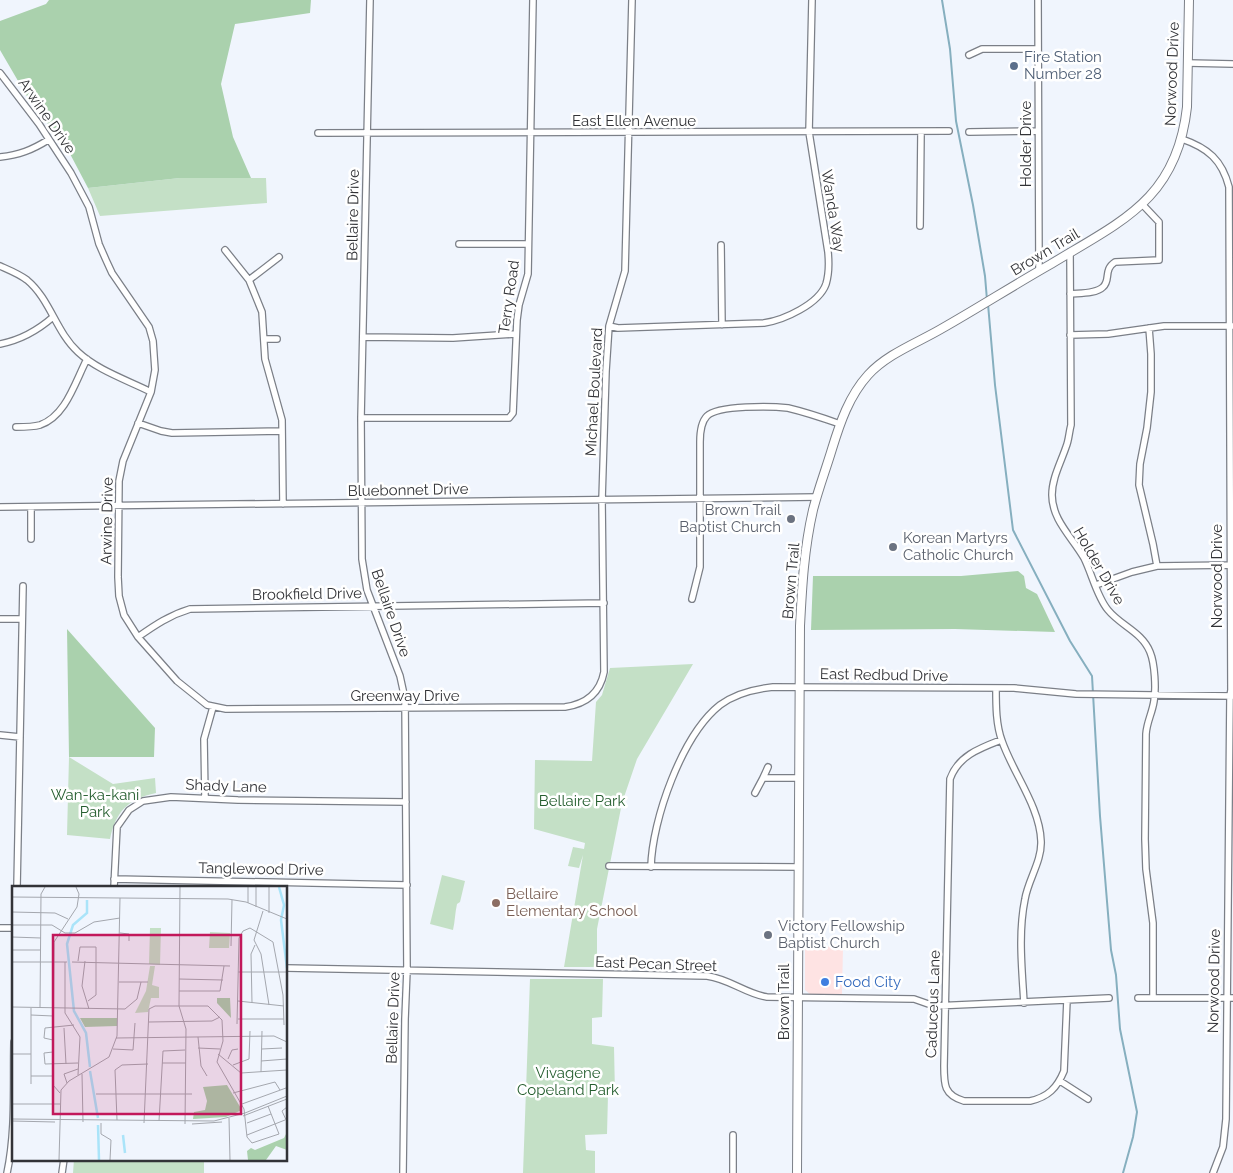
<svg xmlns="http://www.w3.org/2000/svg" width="1233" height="1173" font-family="Raleway,sans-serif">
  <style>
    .commercial { fill: #fee3e3 }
    .green { fill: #c4e0c6 }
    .forest { fill: #aad1ad }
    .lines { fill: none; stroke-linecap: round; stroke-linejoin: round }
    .stream { stroke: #86afbf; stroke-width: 2 }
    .minor-casing { stroke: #7b7f87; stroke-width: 8 }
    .major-casing { stroke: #7b7f87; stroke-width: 10 }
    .minor { stroke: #fff; stroke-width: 5.5 }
    .major { stroke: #fff; stroke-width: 8 }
    .service-dot { fill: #5c6f8a; stroke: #fff; stroke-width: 2 }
    .worship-dot { fill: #6b7280; stroke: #fff; stroke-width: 2 }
    .education-dot { fill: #8d6e63; stroke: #fff; stroke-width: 2 }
    .shop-dot { fill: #3f7fe0; stroke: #fff; stroke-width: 2 }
    .labels { text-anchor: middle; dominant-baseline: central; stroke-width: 5; stroke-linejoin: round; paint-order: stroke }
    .service-label { font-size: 15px; fill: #4e5e75; stroke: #fff; text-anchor: start }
    .street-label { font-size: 15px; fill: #323337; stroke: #fff }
    .worship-label { font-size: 15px; fill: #5b616d; stroke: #fff; text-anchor: start }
    .park-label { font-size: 15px; fill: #255e2f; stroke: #fff }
    .education-label { font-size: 15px; fill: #785e54; stroke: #fff; text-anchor: start }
    .shop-label { font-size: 15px; fill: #366cbe; stroke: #fff; text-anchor: start }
    .inset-river { fill: none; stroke: #aae4f9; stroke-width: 2.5 }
    .inset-road { fill: none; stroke: #a4a7ae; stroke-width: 1 }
    .view { fill: #c2185b; fill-opacity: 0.15; stroke: #c2185b; stroke-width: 2.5 }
    .inset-edge { fill: none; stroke: #323337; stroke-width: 2.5 }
  </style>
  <rect width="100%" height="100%" fill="#f0f5fd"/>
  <!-- commercial -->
  <path class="commercial" d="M805 946 843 947 842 994H810L805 990Z"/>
  <!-- green -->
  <path class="green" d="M180 178H266L267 203 100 216 88 188Z
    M693 664 637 759 622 803 597 929V967H564L583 855 579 868 568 866 573 847 584 849 585 843 534 829 535 760 592 761 596 702 602 695 610 668Z
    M69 757 113 784 155 778 156 793C128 799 116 811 110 839L67 835Z
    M442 875 465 881 460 902 457 904C455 913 455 921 453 930L430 924Z
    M530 979H603L602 1017 592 1018V1044L614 1047 615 1094 608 1095 607 1134 585 1135 586 1150 595 1151V1173H523Z
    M74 1159H204V1173H73Z"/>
  <!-- forest -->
  <path class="forest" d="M49 0H311L310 13 235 24 221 84 233 137 251 178H180L88 188 68 150 28 98 0 50V21L46 4Z
    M1018 571 1024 576 1026 588 1037 594 1055 632 955 629 811 630 813 576H961Z
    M67 629 155 728 154 757H69Z"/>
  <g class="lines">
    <!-- stream -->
    <path class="stream" d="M942 0 950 49 956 121 973 205 985 276 987 300
      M988 304 995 385 1013 530 1070 641 1092 676 1100 816 1111 950 1116 975 1120 1029 1137 1112 1133 1137 1123 1173"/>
    <defs>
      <path id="minor" d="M370 0 361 418 362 559 367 590 400 676 405 699 407 970 405 1019 403 1173
        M1038 0 1039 271
        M969 55 982 49H1038
        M1188 63 1233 64
        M0 73 39 124 71 173 89 207 99 244 106 260 112 273 149 327 153 341 155 370 151 392 123 461 119 481 118 577 119 596 124 615 138 637 177 681 207 705 226 709 565 707C586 704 600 693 604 672L602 500 606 371 609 326 625 271 632 0
        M969 132 1038 131
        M318 133 949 131
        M1182 139C1208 148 1222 160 1229 187L1231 690 1230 696 1226 1119 1223 1147 1213 1173
        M0 157C19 155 32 150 48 140
        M920 226 921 132
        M459 244H528
        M721 245 722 325
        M225 250 249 280 262 312 265 359 282 420 283 504
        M1070 252 1071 425C1069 432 1069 440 1066 447 1061 462 1052 478 1052 495 1052 520 1072 537 1084 558 1092 574 1097 597 1108 610 1121 626 1142 632 1150 652 1155 664 1156 689 1154 701 1152 714 1147 721 1146 734L1145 839 1146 869 1153 923V998
        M0 266C9 270 19 274 27 280 50 299 56 332 78 352 97 370 127 380 151 392
        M249 280 279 257
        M1070 294C1079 293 1096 294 1103 287 1111 280 1103 270 1115 262L1159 260V222L1142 204
        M609 326 618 328 764 323C784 320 819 304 826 284 829 274 829 262 828 252L809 132 812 0
        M1149 328 1151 354V392L1147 428 1140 464 1139 485 1153 544 1157 566
        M1070 335 1108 334 1164 326H1233
        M363 337 453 338 515 334
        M264 339H277
        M0 344C21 340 37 331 53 317
        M361 418H509L513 413 517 320 519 305 528 274 533 0
        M138 423 161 431 172 433 282 431
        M16 427C24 427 33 427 40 425 66 416 75 382 87 359
        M0 507 817 497
        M31 539V507
        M1096 585 1132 572 1157 566 1233 565
        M692 599 700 567V442C700 434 701 422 707 416 718 405 772 406 788 408 805 412 823 418 840 424
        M0 619H22
        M138 637C155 625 170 615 190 609L604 603
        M996 688C996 706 996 725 1002 741 1013 773 1040 807 1041 841 1042 861 1028 880 1025 899 1018 933 1022 969 1024 1003
        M0 735 20 737
        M1001 740C980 748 958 756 950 779L944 1066C944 1085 944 1095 964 1101H1030C1048 1097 1057 1088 1064 1071L1067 1000
        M763 778 768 767
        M755 793 763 778H799
        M205 798 204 739 213 707
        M609 866 799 867
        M651 867C652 820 682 735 720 705 736 693 754 689 773 687L1014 688 1076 694 1233 696
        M114 879 407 885
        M17 887 23 586
        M114 887 117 827 129 810 143 801 171 797 238 800 406 802
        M0 928H14
        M286 968 707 976C730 979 746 994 767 997L914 999 934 1006 1109 998
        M1138 998H1233
        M1060 1081 1088 1099
        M733 1135V1173
        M7 1173C16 1131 13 1085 14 1042
        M62 1173 64 1159"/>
      <path id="major" d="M797 1173 800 626C802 587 804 549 813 510 818 490 826 469 832 449 840 423 849 396 868 375 887 354 917 343 941 329 978 308 1014 285 1051 264 1122 221 1177 199 1187 107L1189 0"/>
    </defs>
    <!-- minor casing -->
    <use href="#minor" class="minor-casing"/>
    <!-- major casing -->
    <use href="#major" class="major-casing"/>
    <!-- minor -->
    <use href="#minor" class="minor"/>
    <!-- major -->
    <use href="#major" class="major"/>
  </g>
  <!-- markers -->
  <circle class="service-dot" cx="1014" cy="66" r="5"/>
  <g class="worship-dot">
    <circle cx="791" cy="519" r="5"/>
    <circle cx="893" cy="547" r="5"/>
    <circle cx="768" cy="935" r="5"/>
  </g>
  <circle class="education-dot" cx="496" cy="903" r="5"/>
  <circle class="shop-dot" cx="825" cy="982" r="5"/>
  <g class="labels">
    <!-- service labels -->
    <g class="service-label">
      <text x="1024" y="57">Fire Station<tspan x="1024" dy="17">Number 28</tspan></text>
    </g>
    <!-- street labels -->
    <g class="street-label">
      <text transform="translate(1172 74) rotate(-88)">Norwood Drive</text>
      <text transform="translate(47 116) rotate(55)">Arwine Drive</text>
      <text x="634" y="121">East Ellen Avenue</text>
      <text transform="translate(1026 144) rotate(-90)">Holder Drive</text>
      <text transform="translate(833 211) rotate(81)">Wanda Way</text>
      <text transform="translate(353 215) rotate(-89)">Bellaire Drive</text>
      <text transform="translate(1045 252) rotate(-31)">Brown Trail</text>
      <text transform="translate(509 297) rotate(-82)">Terry Road</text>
      <text transform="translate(594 392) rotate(-87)">Michael Boulevard</text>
      <text transform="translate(408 490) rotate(-1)">Bluebonnet Drive</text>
      <text transform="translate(107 521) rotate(-89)">Arwine Drive</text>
      <text transform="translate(1099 566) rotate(60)">Holder Drive</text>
      <text transform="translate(1217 576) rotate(-90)">Norwood Drive</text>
      <text transform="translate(791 581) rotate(-85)">Brown Trail</text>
      <text transform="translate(307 594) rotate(-1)">Brookfield Drive</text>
      <text transform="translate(391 613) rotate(71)">Bellaire Drive</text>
      <text transform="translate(884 675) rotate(1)">East Redbud Drive</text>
      <text x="405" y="696">Greenway Drive</text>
      <text transform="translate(226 786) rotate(2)">Shady Lane</text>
      <text transform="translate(261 869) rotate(1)">Tanglewood Drive</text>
      <text transform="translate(656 964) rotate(2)">East Pecan Street</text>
      <text transform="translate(1214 981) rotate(-89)">Norwood Drive</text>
      <text transform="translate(784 1002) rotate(-90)">Brown Trail</text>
      <text transform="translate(933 1004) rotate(-88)">Caduceus Lane</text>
      <text transform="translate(393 1018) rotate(-88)">Bellaire Drive</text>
    </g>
    <!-- worship labels -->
    <g class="worship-label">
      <text x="781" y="510" text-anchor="end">Brown Trail<tspan x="781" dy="17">Baptist Church</tspan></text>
      <text x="903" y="538">Korean Martyrs<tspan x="903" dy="17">Catholic Church</tspan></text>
      <text x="778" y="926">Victory Fellowship<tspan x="778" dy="17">Baptist Church</tspan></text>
    </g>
    <!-- park labels -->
    <g class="park-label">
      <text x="95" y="795">Wan-ka-kani<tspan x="95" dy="17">Park</tspan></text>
      <text x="582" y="801">Bellaire Park</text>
      <text x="568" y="1073">Vivagene<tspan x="568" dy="17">Copeland Park</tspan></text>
    </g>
    <!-- education labels -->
    <g class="education-label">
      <text x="506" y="894">Bellaire<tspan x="506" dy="17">Elementary School</tspan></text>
    </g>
    <!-- shop labels -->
    <g class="shop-label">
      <text x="835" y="982">Food City</text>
    </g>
  </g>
  <!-- overview -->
  <g transform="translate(12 886)">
    <rect width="275" height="275" fill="#f0f5fd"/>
    <path d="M138 42H149L148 79 137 78ZM198 46 218 47 217 62H197ZM138 80H143L140 99 147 101V112H139L136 126 123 127 134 105Z" fill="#c4e0c6"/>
    <path d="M205 112H218L219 132 205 117ZM68 132H105V140L73 141ZM215 199 230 224 214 231 181 233 182 226 193 224 195 215 191 201ZM275 246V264L264 260 254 274H236L235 265 239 262 243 264 272 252Z" fill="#aad1ad"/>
    <path class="inset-river" d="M267 1 272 19 269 34 275 82M75 14V27L61 39 55 58 62 125 74 147 78 181M78 185 86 232M86 239 87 274M111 249 113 267"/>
    <path class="inset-road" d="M168 1 167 120 174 143 173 238M0 11 216 13 234 16 275 33M236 17V1M244 21V1M251 25 242 54 249 68 257 119M0 26 43 27 56 33M257 27V1M0 39H40L53 47H63L82 36 108 32M108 47 117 48V55M0 51 29 52M219 60 220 14M0 64H29M66 75 68 61H84V109L76 115M73 75 70 100 77 123M0 76H55M53 76V127L68 151 66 189M60 76 218 80M226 86H275M167 93 211 94M107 96H136M167 105H208L212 80M0 112V76M226 115 272 120M240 117 239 68 243 59M196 120 210 134 211 155 205 176 232 223 235 251 240 257 267 248 256 220M0 121 113 123 125 113 129 96M19 122V198M28 122 29 8 33 1M19 129 41 130M226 133H272M137 136 200 135 208 131M225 138 227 52 231 45 238 42 261 56 271 109 272 139M52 142 54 178M186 151 189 180 195 190M104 152 262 150 275 156M41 154 32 152 33 142 62 139M186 162 208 163M101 163 121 164 123 137M250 163 270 162M41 166 32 167 33 178 66 177M0 168H19M206 168 229 187 275 184M216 173 220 164 226 163M249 175 275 173M0 176V226M150 177H174M221 179 237 173 238 145M249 186 250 145M70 188 71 236M19 190H41M55 197 52 188 66 183M48 207 41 199 42 56 65 21 67 8 64 1M221 207 263 196 268 204M84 208H180M0 218H48M230 218 274 202M275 221 270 225 275 236M231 230 275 213M217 232 218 274M0 233 202 235 233 227 275 210M105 234 103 184 110 179 136 178M0 235 43 236M147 235 151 165 173 164M89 237V248L99 254 98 274M132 237 137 123 143 120H196M235 237 259 228M180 238 210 236M235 249 273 234M47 274 49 204 57 195 97 171 105 150 108 12"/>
    <path class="view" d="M41 49H229V228H41Z"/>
    <rect width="275" height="275" class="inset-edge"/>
  </g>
</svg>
